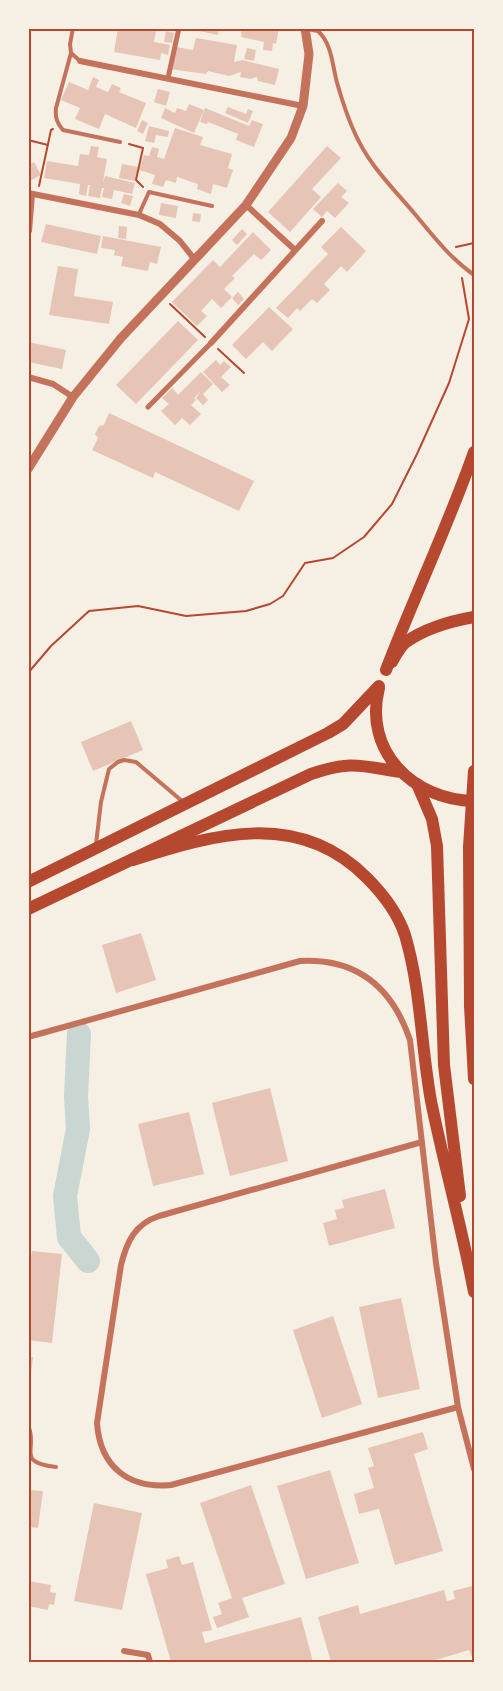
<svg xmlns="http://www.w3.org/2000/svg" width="503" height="1691" font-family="Montserrat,sans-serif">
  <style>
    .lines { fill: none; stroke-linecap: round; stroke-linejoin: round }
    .river { stroke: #c9d6d2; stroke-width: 24 }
    .building { fill: #e6c5b7 }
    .path { stroke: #b5482f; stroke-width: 2 }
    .service { stroke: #c5725c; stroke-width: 4 }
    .pedestrian { stroke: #c5725c; stroke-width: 5 }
    .minor { stroke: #c5725c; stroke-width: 6 }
    .tertiary { stroke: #c5725c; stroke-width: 9 }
    .primary { stroke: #b5482f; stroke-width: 12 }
    .trunk { stroke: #b5482f; stroke-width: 12 }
    .neatline { fill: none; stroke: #b5482f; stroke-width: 2 }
  </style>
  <rect width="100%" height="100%" fill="#f6efe4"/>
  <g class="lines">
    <!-- river -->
    <path class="river" d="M79 1034 76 1096 78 1129 65 1196 69 1237 88 1261"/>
  </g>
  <!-- building -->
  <path class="building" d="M118 28H138L156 31 154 42 170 45 168 55 161 53 160 60 114 52Z
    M200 28H219L218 35 199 31Z
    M242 28H279L276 44 273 43 272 51 263 50 264 42 241 37Z
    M166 31 174 33 172 43 164 42Z
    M196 38 237 45 234 62 242 60 279 69 275 85 258 81 257 77 250 79 240 77 241 72 229 76 208 71 206 74 170 69 176 47 193 50Z
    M247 48 256 50 254 61 244 59Z
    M93 77 99 80 96 87 108 92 112 84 121 88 119 92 146 103 136 128 105 114 99 129 75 119 80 108 61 100 69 82 88 90Z
    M158 89 170 92 166 106 154 102Z
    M189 104 204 110 194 133 161 118 165 108 175 113 177 108 186 111Z
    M228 107 246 114 248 109 253 111 248 123 225 113Z
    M205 108 249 126 252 120 263 124 254 147 236 140 238 134 208 122 207 124 200 122Z
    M142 120 148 123 143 134 137 131Z
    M149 126 169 131 168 137 156 135 154 143 145 141Z
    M175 128 203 137 200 145 232 154 228 168 233 170 227 188 213 184 211 194 197 189 198 184 177 177 176 183 166 180 163 187 152 184 155 175 139 170 144 155 149 156 152 147 159 149 157 157 164 159Z
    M91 146 99 147 97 157 107 159 103 182 105 176 135 183 132 194 114 190 112 199 102 197 104 188H102L100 198 88 196 90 185H88L86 196 79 194 80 184 44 178 47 161 78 166 80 154 89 155Z
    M327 146 341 158 312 189 321 197 290 232 268 212Z
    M34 162 41 175 28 182V165Z
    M122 164 138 167 135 181 119 178Z
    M338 183 347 191 341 197 349 203 335 218 327 211 322 217 313 209Z
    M124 194 133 196 130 206 121 203Z
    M161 203 178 206 176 218 159 215Z
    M193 213 201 214 200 222 192 221Z
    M46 224 101 236 97 254 41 242Z
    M119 226 127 227 126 239 118 238Z
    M341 227 366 251 347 272 341 266 324 284 330 290 317 303 312 299 300 311 297 308 288 318 276 308 328 254 321 247Z
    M242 229 247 234 237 245 232 240Z
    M253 232 271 250 261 260 254 254 232 276 235 278 224 289 232 297 221 308 212 299 201 311 207 316 197 326 172 302 213 260 220 267Z
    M103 236 161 247 157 264 150 262 148 271 121 266 123 257 114 255 115 250 101 248Z
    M58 266 78 269 74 296 113 302 109 324 49 315Z
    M238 292 244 299 238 305 232 298Z
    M269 307 293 329 272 351 263 342 246 359 232 345Z
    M178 321 198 340 136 404 116 385Z
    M28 342 66 350 62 369 28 362Z
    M216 360 220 365 224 361 231 367 221 377 230 385 222 392 203 372Z
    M201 372 213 384 203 394 208 400 203 405 196 398 201 391 194 398 196 400 191 405 201 414 190 425 182 418 175 425 161 411 169 404 162 398 172 388 178 395Z
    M109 413 254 481 239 511 155 472 153 478 92 450 98 438 95 434 99 426 104 425Z
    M131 721 143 750 93 771 81 742Z
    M141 933 156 980 116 993 102 945Z
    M270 1088 288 1161 230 1176 212 1103Z
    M189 1112 204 1174 153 1186 138 1124Z
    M385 1189 395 1228 329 1246 323 1223 337 1219 335 1210 344 1208 342 1200Z
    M32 1251 62 1254 52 1343 28 1340V1265H30Z
    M401 1298 420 1389 378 1398 359 1307Z
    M333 1316 362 1404 322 1418 293 1330Z
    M28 1357H33L30 1382H28Z
    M423 1432 428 1449 414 1454 443 1551 395 1565 379 1509 359 1514 354 1494 374 1488 368 1468 374 1466 368 1448Z
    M330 1470 359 1563 306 1579 277 1486Z
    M251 1485 285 1584 242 1598 249 1617 217 1628 213 1617 222 1614 218 1603 232 1598 200 1503Z
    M28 1490 43 1491 38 1528 28 1527Z
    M94 1503 142 1513 122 1610 74 1601Z
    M179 1556 182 1565 193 1562 212 1630 202 1632 205 1643 301 1617 313 1662H171L146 1574 168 1568 166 1560Z
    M28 1581 51 1585 50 1592 56 1593 54 1605 49 1604 48 1610 28 1606Z
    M472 1586 474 1593V1662L469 1650 429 1662H331L318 1617 358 1605 360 1614 444 1590 447 1601 455 1599 453 1591Z"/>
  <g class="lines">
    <!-- path -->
    <path class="path" d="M28 140 48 145
      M129 144 143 148 136 180 143 187
      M39 186 51 130 53 129
      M456 247 474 243
      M170 304 205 337
      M218 349 244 373
      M28 673 51 646 89 611 138 606 186 616 246 611 270 604 283 596 305 563 333 558 364 537 392 504 417 454 449 383 469 319 462 278"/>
    <!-- service -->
    <path class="service" d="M73 28 70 44 71 53 80 61
      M307 29 318 31C333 45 332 67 338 86 342 100 347 115 353 129 367 163 391 186 414 213 433 236 450 258 474 275
      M71 53 56 108C55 118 57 123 63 130L120 142
      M139 214 149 192 212 206
      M30 231 33 194
      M96 844 101 802 109 769 118 762 124 760 136 762 182 801
      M28 1425C39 1449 14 1462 56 1467"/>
    <!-- pedestrian -->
    <path class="pedestrian" d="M168 78 179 28
      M148 407 211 343"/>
    <!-- minor -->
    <path class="minor" d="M80 61 303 106
      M28 193 139 215 160 224 180 241 195 260
      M246 205 295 250
      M211 343 322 221
      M28 377 53 384 73 397
      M28 1037 300 961C357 958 392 987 410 1040L436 1263 458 1407 474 1469
      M422 1142 159 1216C135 1224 127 1241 121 1265L97 1423C100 1467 129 1489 171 1485L458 1407
      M124 1651 148 1655 150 1662"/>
    <!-- tertiary -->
    <path class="tertiary" d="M28 469 73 397 121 338 246 205 291 138 303 106 309 54 305 28"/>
    <!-- primary -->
    <path class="primary" d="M392 662C396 655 400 647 406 642 426 628 451 621 474 617
      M379 688C363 751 413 800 474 801
      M28 882 328 733 343 724 379 686
      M28 909 311 774C352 760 361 766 401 772"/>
    <!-- trunk -->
    <path class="trunk" d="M386 670C414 597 448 526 474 452
      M474 771 469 847 470 1006 474 1079
      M417 784 432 819 437 846 444 1065 460 1196
      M133 860C214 834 299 809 367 878 382 893 398 914 405 935 421 989 421 1046 431 1101 444 1165 462 1228 474 1292"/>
  </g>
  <!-- border -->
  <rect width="503" height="1691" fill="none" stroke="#f6efe4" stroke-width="60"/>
  <rect x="30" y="30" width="443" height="1631" class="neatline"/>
</svg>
